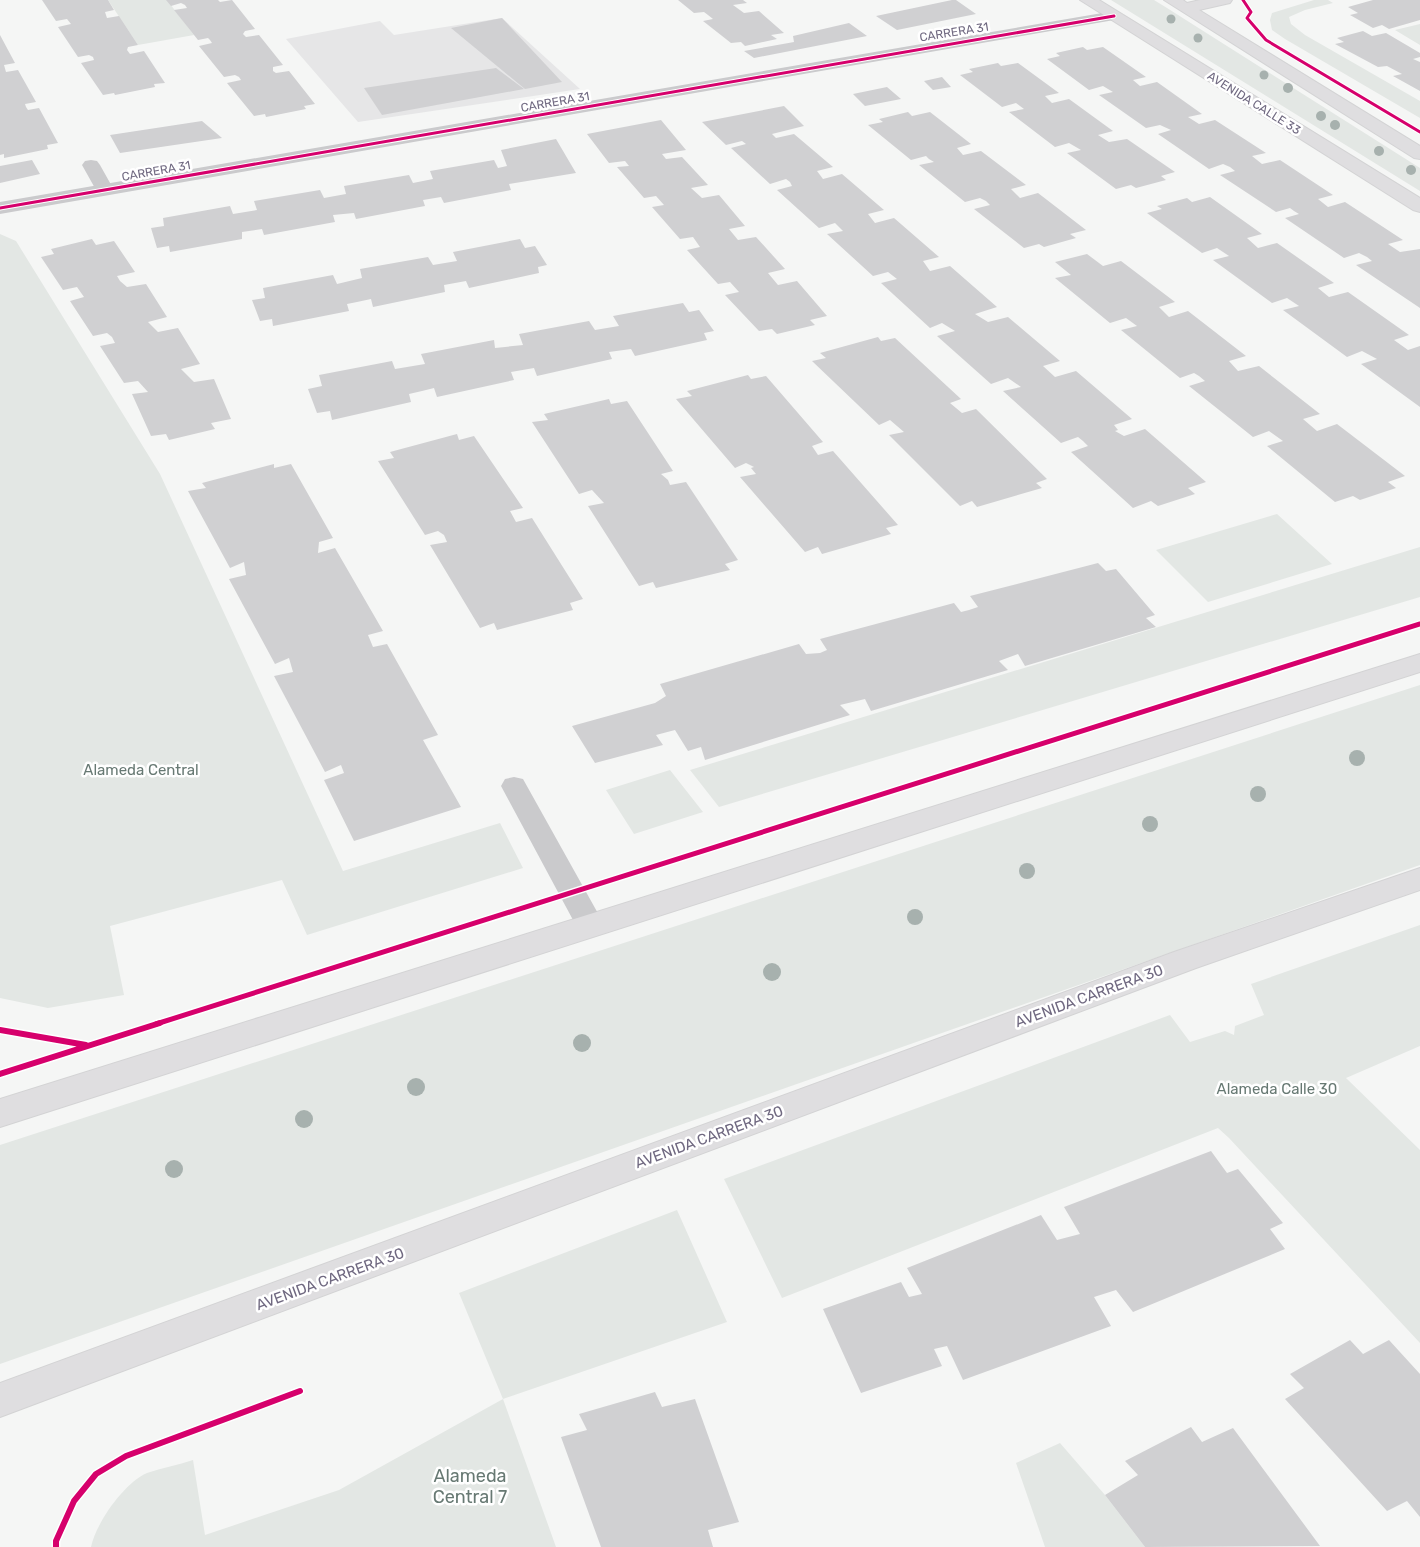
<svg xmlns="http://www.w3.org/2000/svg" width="1420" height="1547" font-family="Rubik,sans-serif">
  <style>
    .built { fill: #e6e6e7 }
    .green { fill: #e3e7e4 }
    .building { fill: #d0d0d2 }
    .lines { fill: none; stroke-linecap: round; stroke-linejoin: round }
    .secondary-casing { stroke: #d3d3d4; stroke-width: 2 }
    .primary-casing { stroke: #d3d3d4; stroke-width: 2 }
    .lane { fill: #cacacc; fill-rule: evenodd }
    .street { fill: #cacacc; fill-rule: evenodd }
    .secondary { fill: #dfdee0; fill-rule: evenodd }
    .primary { fill: #dfdee0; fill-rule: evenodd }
    .cycleway-far2-casing { stroke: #fff; stroke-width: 5 }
    .cycleway-far1-casing { stroke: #fff; stroke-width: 8 }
    .cycleway-casing { stroke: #fff; stroke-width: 9 }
    .cycleway-far2 { stroke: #d6006c; stroke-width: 3 }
    .cycleway-far1 { stroke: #d6006c; stroke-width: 5 }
    .cycleway { stroke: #d6006c; stroke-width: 6 }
    .tree { fill: #a7b1ae }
    .labels { text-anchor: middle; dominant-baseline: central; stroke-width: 5; stroke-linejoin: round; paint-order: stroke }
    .far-street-label { font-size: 12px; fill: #706981; stroke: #fff }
    .park-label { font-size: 15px; fill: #677973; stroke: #fff }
    .street-label { font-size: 15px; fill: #706981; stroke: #fff }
    .near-park-label { font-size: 18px; fill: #677973; stroke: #fff }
  </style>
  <rect width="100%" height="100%" fill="#f5f6f5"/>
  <!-- built -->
  <path class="built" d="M502 18 580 89 358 122 286 39 380 21 394 35Z"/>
  <!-- green -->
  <path class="green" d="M108 0H167L194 35 138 45Z
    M1111 0H1154L1167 8 1420 168V191Z
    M1314 0H1328L1333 3 1305 10 1289 17 1291 24 1305 35 1420 101V118L1285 39 1272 30 1270 20 1272 13Z
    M1420 24V45L1395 30Z
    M0 234 16 241 160 474 343 871 500 823 523 868 307 935 282 880 110 926 124 995 48 1008 0 998Z
    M1277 514 1332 564 1208 602 1156 550Z
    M1420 547V597L719 807 690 770Z
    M1420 685V865L0 1364V1145Z
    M670 770 703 812 634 834 606 790Z
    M1420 925V1046L1346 1078 1420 1150V1343L1229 1138 1218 1128 782 1298 724 1179 1170 1015 1190 1042 1225 1031 1234 1035 1235 1026 1264 1015 1251 984Z
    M677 1210 727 1322 503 1399 556 1547H91C96 1523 124 1483 147 1473 162 1468 178 1465 193 1460L205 1535 339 1490 503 1399 459 1293Z
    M1060 1443 1105 1495 1145 1547H1045L1016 1463Z"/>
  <!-- building -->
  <path class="building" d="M42 0H108L114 10 105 12 107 18 119 16 138 45 128 47 127 50 130 54 144 51 165 83 154 84 155 87 115 95 114 93 103 95 81 63 94 60 93 57 89 55 78 57 58 27 71 24 67 19 56 21Z
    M166 0H218L220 2 232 0 255 29 245 31 243 34 246 37 259 35 283 65 273 67V71L276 73 289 71 315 104 304 106 306 109 266 117 265 114 254 116 227 83 241 80 239 77 235 75 224 77 199 46 212 43 210 40 208 38 198 40 174 10 187 8 185 5 181 3 171 6Z
    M678 0H743L747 3 733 5 744 13 759 11 784 33 771 35 777 39 745 46 741 42 731 43 703 21 713 19 708 15 704 12 694 13Z
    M952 0H956L976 14 897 30 876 16Z
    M1373 0H1420V20L1389 29 1382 25 1373 28 1350 15 1358 13 1348 7Z
    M502 18 562 82 525 89 451 28Z
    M849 23 867 36 754 58 744 51 794 42 793 36Z
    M1363 31 1372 36 1386 33 1420 53V57L1413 59 1420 62V91L1393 76 1402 74 1387 66 1378 67 1335 44 1344 42 1337 38Z
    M0 35 15 63 4 65 6 72 18 70 36 102 25 104 26 107 28 110 39 108 58 143 47 145 48 149 4 158V154L0 155Z
    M1083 47 1087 50 1103 47 1146 77 1133 80 1140 86 1157 82 1202 114 1188 117 1199 124 1215 120 1266 153 1252 156 1262 164 1280 160 1333 195 1318 199 1328 207 1345 202 1403 240 1388 244 1400 252 1420 249V308L1356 265 1372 261 1367 257 1359 253 1344 258 1285 218 1299 214 1294 211 1290 208 1276 212 1220 175 1235 171 1230 167 1223 164 1209 169 1158 134 1171 130 1160 125 1146 128 1099 95 1113 92 1103 86 1089 90 1047 59 1060 56 1056 53Z
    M998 63 1001 66 1018 63 1059 93 1045 96 1052 103 1069 99 1113 131 1098 135 1109 142 1127 139 1175 172 1161 176 1166 180 1136 188 1131 185 1116 189 1067 153 1081 150 1069 143 1055 147 1009 112 1024 109 1016 103 1002 107 960 75 973 72 969 69Z
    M496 68 524 89 382 115 364 88Z
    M942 77 951 87 933 90 924 81Z
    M887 87 901 99 865 106 853 94Z
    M784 106 804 126 772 134 776 138 794 134 833 167 817 171 823 179 842 174 884 210 868 214 875 223 894 218 939 257 923 261 930 271 950 266 997 307 975 314 988 322 1008 317 1060 361 1043 366 1055 377 1076 371 1132 419 1114 425 1118 430 1115 431 1124 436 1145 429 1206 482 1188 488 1195 494 1158 506 1151 501 1133 508 1071 452 1088 446 1083 441 1078 437 1061 443 1003 391 1021 387 1008 378 991 384 937 336 955 331 942 323 930 328 881 283 897 279 888 272 873 276 827 234 843 231 835 223 819 228 777 190 792 186 790 182 786 179 770 184 731 148 746 144 742 141 726 145 702 122Z
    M908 112 912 116 930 112 971 144 957 148 963 155 981 151 1026 185 1011 189 1020 198 1038 193 1086 230 1070 234 1076 238 1044 247 1039 244 1024 248 974 209 990 205 986 201 980 198 965 202 919 165 934 162 929 159 926 156 911 160 868 125 883 122 879 119Z
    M661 120 686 150 662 154 666 159 682 157 708 185 691 188 702 198 719 195 745 226 729 229 738 240 756 237 785 269 768 273 778 285 797 281 827 316 810 320 815 325 777 334 772 329 759 331 725 295 739 292 730 282 718 284 687 250 700 247 693 237 680 239 652 207 664 205 656 196 644 198 617 167 629 166 625 161 609 163 587 134Z
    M202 121 222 138 120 153 110 135Z
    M556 139 576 173 509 184 511 190 444 203 441 197 423 200 425 206 356 219 354 213 333 215 335 222 264 235 262 229 242 232V239L170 252 169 246 157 248 151 228 164 226 163 218 230 206 233 214 257 210 254 201 320 190 324 198 346 194 344 186 409 175 413 183 433 179 430 171 494 160 498 168 507 166 501 150Z
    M32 160 40 174 0 183V166Z
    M1210 197 1262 234 1247 238 1258 248 1277 243 1334 283 1318 288 1329 297 1348 292 1409 335 1394 340 1408 350 1420 346V407L1361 364 1377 359 1362 351 1347 357 1283 310 1299 306 1287 298 1272 303 1213 260 1229 256 1217 248 1202 253 1147 213 1162 209 1157 206 1187 198 1192 202Z
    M92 239 96 245 114 241 135 272 117 276 120 281 127 287 146 284 167 317 148 322 158 332 178 328 200 364 181 369 194 382 214 379 231 419 211 423 215 429 169 440 166 434 151 436 132 394 148 392 138 381 124 383 100 346 115 343 112 337 107 333 93 336 70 301 84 297 77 287 63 290 41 257 54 254 51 249Z
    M520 239 525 248 535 246 547 265 538 267 539 273 469 288 466 281 444 285 445 292 373 307 371 299 357 302 347 304 349 311 273 326 272 319 260 321 252 300 265 298 263 288 333 275 337 284 362 278 360 269 428 257 433 265 457 261 453 252Z
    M1087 254 1103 266 1121 261 1175 302 1159 307 1169 317 1188 311 1246 356 1229 361 1238 371 1259 366 1320 414 1303 419 1317 431 1337 424 1405 476 1388 482 1396 488 1360 500 1353 496 1335 502 1267 446 1283 441 1269 431 1253 437 1189 386 1205 381 1199 376 1194 373 1180 378 1121 330 1137 326 1126 318 1110 323 1055 278 1071 275 1055 262Z
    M683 303 689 312 699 310 714 331 704 333 707 340 635 356 631 349 609 352 612 359 537 376 534 368 511 372 514 380 437 397 434 388 422 391 409 394 411 402 332 420 330 411 317 413 308 389 322 386 319 375 392 361 395 369 425 364 421 354 494 340 495 348 523 345 519 334 589 321 595 330 619 326 613 316Z
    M878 337 881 341 895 338 961 399 950 403 962 413 976 409 1047 479 1036 483 1042 488 977 507 972 501 960 506 889 435 904 432 890 420 879 425 812 361 826 358 820 353Z
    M748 375 751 379 766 376 823 442 812 446 818 455 833 451 898 525 886 528 891 534 822 554 818 547 805 552 740 477 756 474 751 468 754 467 746 463 735 468 676 399 692 396 687 391Z
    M609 399 611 404 627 401 673 471 661 474 668 480 670 485 686 482 738 560 725 564 730 570 656 588 653 582 639 586 588 506 604 503 592 490 579 494 532 422 548 420 544 414Z
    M457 434 459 440 474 436 523 508 510 511 516 522 532 518 583 599 570 603 573 610 497 630 494 623 480 628 430 545 447 542 444 535 438 531 425 535 378 461 394 458 390 452Z
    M274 464V468L291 464 333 538 319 542 318 553 335 548 383 631 368 635 373 647 387 644 438 735 423 740 461 807 354 841 324 780 344 773 341 765 325 772 274 676 293 672 289 658 275 664 229 579 246 575 244 562 230 568 188 491 206 488 202 483Z
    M1098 563 1106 571 1116 569 1155 615 1146 618 1156 627 1025 666 1018 654 999 661 1008 670 871 711 865 699 840 705 850 715 705 760 701 747 688 751 675 730 656 735 663 745 595 763 572 726 655 703 666 696 660 684 799 644 806 654 820 653 827 650 820 639 954 603 961 612 969 610 978 607 970 596Z
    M1211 1151 1227 1173 1238 1169 1283 1223 1270 1229 1285 1249 1133 1312 1116 1290 1094 1297 1111 1326 963 1380 947 1346 934 1349 942 1366 861 1393 823 1309 901 1282 909 1297 922 1294 907 1268 1041 1215 1057 1240 1080 1234 1064 1207Z
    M1350 1340 1363 1354 1389 1340 1420 1374V1517L1407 1501 1387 1511 1285 1399 1304 1388 1290 1374Z
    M655 1392 662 1407 695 1399 739 1522 708 1530 713 1547H601L561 1437 587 1430 579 1414Z
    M1191 1427 1202 1442 1233 1428 1320 1546 1145 1547 1105 1495 1138 1475 1125 1461Z"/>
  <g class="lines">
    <defs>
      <path id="secondary" d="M1080 0H1099L1420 198V212L1413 210Z
        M1164 0H1183L1187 3 1200 0H1232L1230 3 1199 10 1420 146V159L1414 158Z"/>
      <path id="primary" d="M1420 654V672L0 1127V1099Z
        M1420 868V890L1196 968 0 1417V1383L1174 952Z"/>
    </defs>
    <!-- secondary casing -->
    <use href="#secondary" class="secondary-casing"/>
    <!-- primary casing -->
    <use href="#primary" class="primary-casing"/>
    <!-- lane -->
    <path class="lane" d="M91 160 97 161 100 165 114 190 111 194H99L96 190 82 165 85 161Z
      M514 777 523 779 600 917 604 925 600 933 590 936 580 933 501 786 505 779Z"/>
    <!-- street -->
    <path class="street" d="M1114 11 1120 13 1122 16 1120 19 0 214V202Z"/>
    <!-- secondary -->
    <use href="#secondary" class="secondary"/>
    <!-- primary -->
    <use href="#primary" class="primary"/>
    <defs>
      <path id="cycleway-far2" d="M1243 0 1251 12 1247 18 1266 40 1420 132
        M0 208 1114 16"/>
      <path id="cycleway-far1" d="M156 1024 1420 624"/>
      <path id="cycleway" d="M0 1030 86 1045
        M0 1074 160 1023
        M56 1547V1541L74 1501 96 1474 126 1456 300 1391"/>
    </defs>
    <!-- cycleway-far2 casing -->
    <use href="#cycleway-far2" class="cycleway-far2-casing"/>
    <!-- cycleway-far1 casing -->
    <use href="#cycleway-far1" class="cycleway-far1-casing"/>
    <!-- cycleway casing -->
    <use href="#cycleway" class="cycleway-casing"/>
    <!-- cycleway-far2 -->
    <use href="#cycleway-far2" class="cycleway-far2"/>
    <!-- cycleway-far1 -->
    <use href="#cycleway-far1" class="cycleway-far1"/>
    <!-- cycleway -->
    <use href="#cycleway" class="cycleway"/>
  </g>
  <!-- trees -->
  <g class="tree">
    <circle cx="1171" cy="19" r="4.5"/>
    <circle cx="1198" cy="38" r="4.5"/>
    <circle cx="1264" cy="75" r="4.5"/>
    <circle cx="1288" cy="88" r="5"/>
    <circle cx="1321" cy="116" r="5"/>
    <circle cx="1335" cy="125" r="5"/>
    <circle cx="1379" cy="151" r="5"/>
    <circle cx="1411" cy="170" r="5"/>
    <circle cx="1357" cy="758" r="8"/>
    <circle cx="1258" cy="794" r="8"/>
    <circle cx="1150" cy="824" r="8"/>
    <circle cx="1027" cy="871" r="8"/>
    <circle cx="915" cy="917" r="8"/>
    <circle cx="772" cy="972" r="9"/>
    <circle cx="582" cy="1043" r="9"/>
    <circle cx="416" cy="1087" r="9"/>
    <circle cx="304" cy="1119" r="9"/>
    <circle cx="174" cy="1169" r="9"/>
  </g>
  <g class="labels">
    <!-- far-street labels -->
    <g class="far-street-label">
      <text transform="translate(954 32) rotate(-9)">CARRERA 31</text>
      <text transform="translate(555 102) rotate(-10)">CARRERA 31</text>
      <text transform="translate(1254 103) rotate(32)">AVENIDA CALLE 33</text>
      <text transform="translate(156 171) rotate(-10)">CARRERA 31</text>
    </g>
    <!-- park labels -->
    <g class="park-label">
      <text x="141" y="770">Alameda Central</text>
      <text x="1277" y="1089">Alameda Calle 30</text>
    </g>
    <!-- street labels -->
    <g class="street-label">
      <text transform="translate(1089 996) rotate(-20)">AVENIDA CARRERA 30</text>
      <text transform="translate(709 1137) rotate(-20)">AVENIDA CARRERA 30</text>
      <text transform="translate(330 1279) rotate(-20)">AVENIDA CARRERA 30</text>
    </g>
    <!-- near-park labels -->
    <g class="near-park-label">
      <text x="470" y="1476">Alameda<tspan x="470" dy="21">Central 7</tspan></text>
    </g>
  </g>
</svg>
